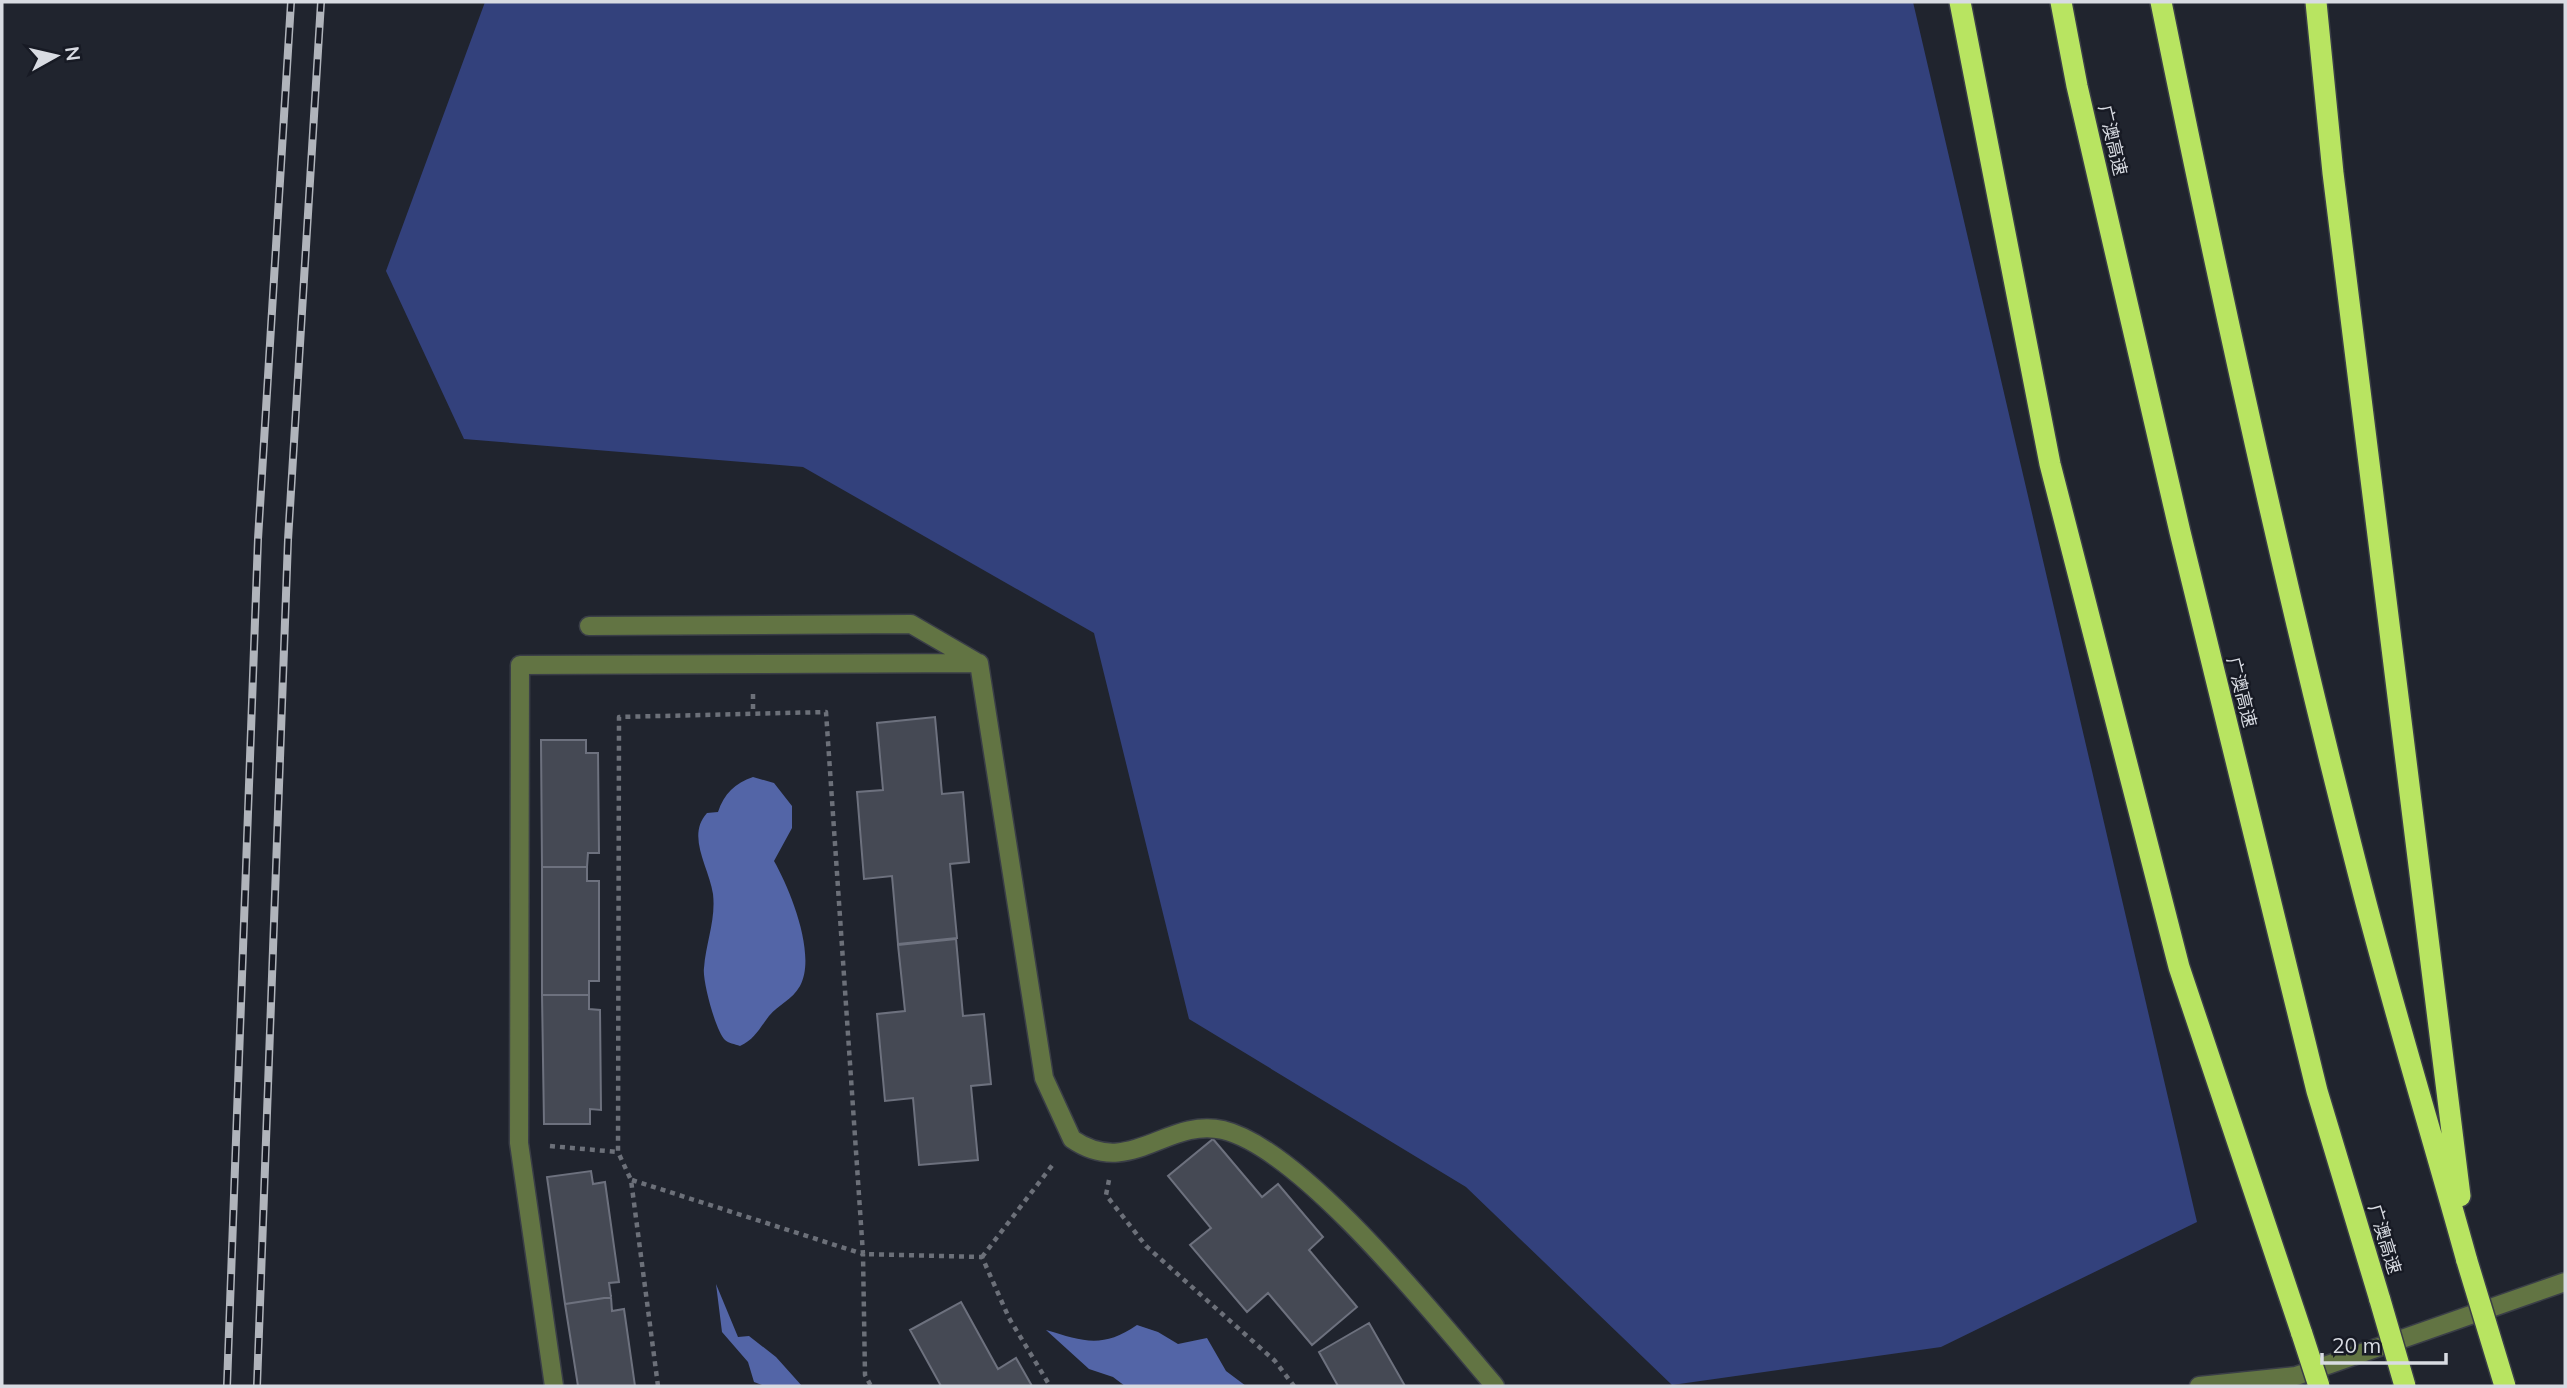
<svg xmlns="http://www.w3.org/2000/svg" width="2567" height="1388" font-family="Mulish,'Noto Sans SC',sans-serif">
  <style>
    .green { fill: #33417c }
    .water { fill: #5365a7 }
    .building { fill: #454954; stroke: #6d717e; stroke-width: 2 }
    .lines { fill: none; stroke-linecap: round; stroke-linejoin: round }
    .minor-casing { stroke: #3a3e47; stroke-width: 21 }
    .highway-casing { stroke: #3a3e47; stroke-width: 24 }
    .path { stroke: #6c7079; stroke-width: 4.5; stroke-dasharray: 5 5; stroke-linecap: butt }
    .minor { stroke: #627443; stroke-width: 18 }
    .highway { stroke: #b8e461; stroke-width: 21 }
    .rail-casing { stroke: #b0b4bb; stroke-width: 8 }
    .rail { stroke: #171a24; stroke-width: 5; stroke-dasharray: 16; stroke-linecap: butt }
    .highway-bridge-casing { stroke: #3a3e47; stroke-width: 24; stroke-linecap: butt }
    .highway-bridge { stroke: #b8e461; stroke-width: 21 }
    .labels { text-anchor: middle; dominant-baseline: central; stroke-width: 5; stroke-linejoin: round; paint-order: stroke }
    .street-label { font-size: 18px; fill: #d8dbe2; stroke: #171a24 }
  </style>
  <rect width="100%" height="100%" fill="#20242e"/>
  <!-- green -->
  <path class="green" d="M485 2H1913L2197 1222 1941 1347 1672 1385 1466 1187 1189 1019 1094 633 803 467 464 439 386 271Z"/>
  <!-- water -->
  <path class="water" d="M753 777 774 783 792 806V828L774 861C790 889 817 955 800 986 792 1000 779 1004 769 1016 759 1029 755 1039 740 1046 735 1044 728 1043 725 1040 716 1032 702 980 704 968 706 942 716 920 713 894 709 867 686 836 707 813L718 812C724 794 735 783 753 777Z
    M716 1284 738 1337 749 1336 776 1357 802 1386H765L754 1382 748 1362 722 1332Z
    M1137 1325 1158 1332 1178 1344 1207 1338 1226 1371 1246 1386H1125L1113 1377 1089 1369 1046 1330C1083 1341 1102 1349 1137 1325Z"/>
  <!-- building -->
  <path class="building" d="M935 717 942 794 963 792 969 862 950 864 957 938 898 944 892 876 864 879 857 792 883 790 877 723Z
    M541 740H586V753H598L599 853H588L587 867H542Z
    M542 867H587V881H599V981H589V995H542Z
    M956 939 963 1016 984 1014 991 1084 971 1086 978 1160 919 1165 913 1098 885 1101 877 1014 905 1011 898 945Z
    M542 995H589V1009L600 1010 601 1110 590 1109V1124H544Z
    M1213 1139 1262 1197 1278 1184 1323 1237 1309 1250 1357 1307 1312 1345 1268 1293 1247 1312 1190 1245 1211 1228 1168 1176Z
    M591 1171 593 1184 605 1182 619 1282 609 1283 611 1297 565 1304 547 1177Z
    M611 1297 612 1311 624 1309 635 1386H578L565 1304Z
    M961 1302 998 1369 1016 1358 1032 1386H941L910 1330Z
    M1369 1323 1405 1386H1338L1319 1352Z"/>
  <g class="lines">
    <defs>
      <path id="minor" d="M589 626 911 624 978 663
        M554 1386 519 1143 520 665 979 663 1044 1078 1072 1139C1130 1179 1167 1117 1223 1130 1303 1149 1439 1321 1495 1386
        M2199 1386 2296 1376 2565 1282"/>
      <path id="highway" d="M1960 2 2050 464 2179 967 2302 1334
        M2061 2 2077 86 2180 532 2317 1091 2380 1300
        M2161 2C2220 293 2284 584 2358 872 2391 1002 2431 1131 2467 1261
        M2316 2 2333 173 2460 1196"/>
    </defs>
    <!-- minor casing -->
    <use href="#minor" class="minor-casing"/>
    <!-- highway casing -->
    <use href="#highway" class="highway-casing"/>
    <!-- path -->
    <path class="path" d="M753 694V714
      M550 1146 618 1152
      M632 1180 863 1254 865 1375 871 1386
      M1109 1180 1106 1195 1146 1246 1275 1361 1294 1386
      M982 1257 1054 1163
      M658 1386 631 1180 618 1152 619 717 826 712 863 1254 982 1257 1009 1318 1050 1386"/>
    <!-- minor -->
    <use href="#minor" class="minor"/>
    <!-- highway -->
    <use href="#highway" class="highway"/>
    <defs>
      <path id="rail" d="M227 1386 258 539 291 2
        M257 1386 288 540 321 2"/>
    </defs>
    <!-- rail casing -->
    <use href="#rail" class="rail-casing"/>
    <!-- rail -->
    <use href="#rail" class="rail"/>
    <defs>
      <path id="highway-bridge" d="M2467 1261 2505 1386
        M2380 1300 2405 1386
        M2302 1334 2319 1386"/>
    </defs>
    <!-- highway-bridge casing -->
    <use href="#highway-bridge" class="highway-bridge-casing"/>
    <!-- highway-bridge -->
    <use href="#highway-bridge" class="highway-bridge"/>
  </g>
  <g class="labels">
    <!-- street labels -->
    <g class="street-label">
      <text transform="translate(2113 140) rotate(77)">广澳高速</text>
      <text transform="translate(2242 692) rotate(76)">广澳高速</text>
      <text transform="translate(2385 1239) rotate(73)">广澳高速</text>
    </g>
  </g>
  <!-- border -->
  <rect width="2567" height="1388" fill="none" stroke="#d8dbe2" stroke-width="7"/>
  <!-- north arrow -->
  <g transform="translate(56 56) rotate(82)" stroke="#171a24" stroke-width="5" paint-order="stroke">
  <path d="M0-5L12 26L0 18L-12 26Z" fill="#d8dbe2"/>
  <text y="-10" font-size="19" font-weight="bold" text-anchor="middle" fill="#d8dbe2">N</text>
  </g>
  <!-- scale -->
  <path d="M2322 1353v10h124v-10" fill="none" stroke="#d8dbe2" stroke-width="3.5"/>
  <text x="2332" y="1353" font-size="21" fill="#d8dbe2" stroke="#171a24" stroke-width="5" paint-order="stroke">20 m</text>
</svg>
